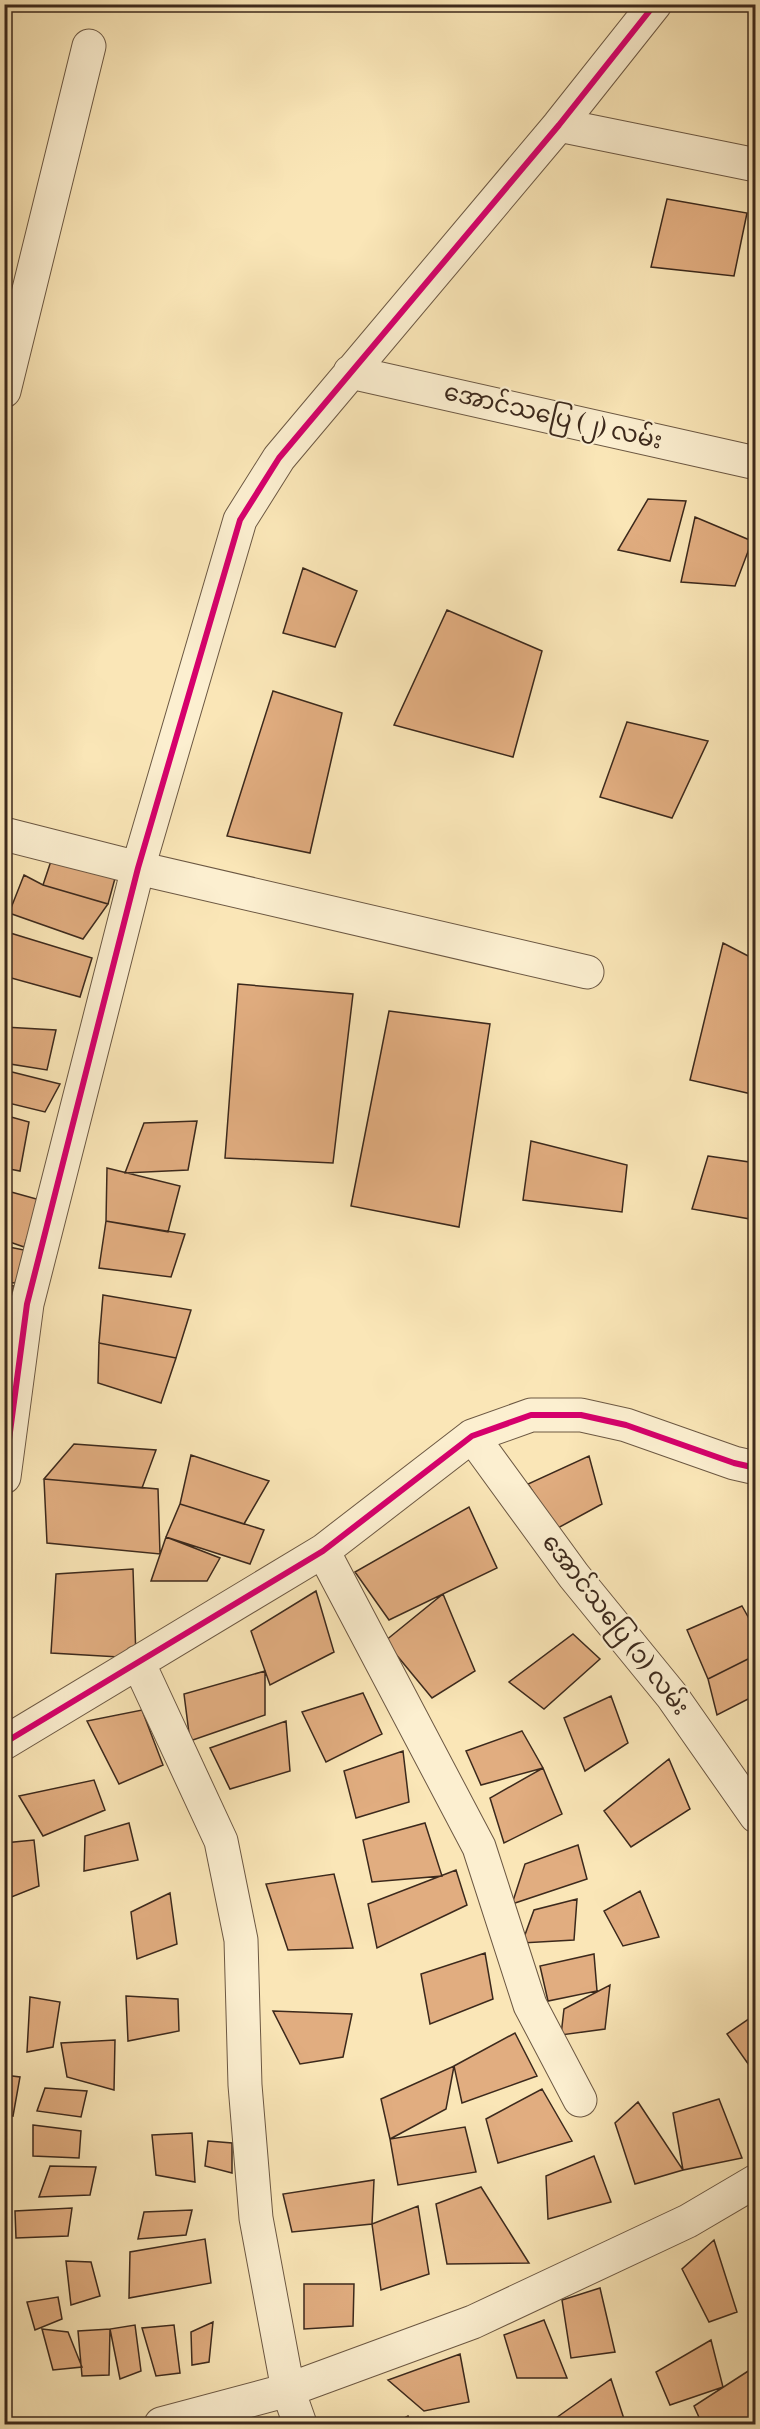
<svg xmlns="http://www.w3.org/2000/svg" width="760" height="2429" font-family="'Libre Bodoni','Noto Sans Myanmar',serif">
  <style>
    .building { fill: #e1ad80; stroke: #3c291c; stroke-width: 1.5 }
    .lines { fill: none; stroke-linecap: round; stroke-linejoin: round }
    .street-casing { stroke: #6c5843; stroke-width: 35 }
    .street { stroke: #fcefd0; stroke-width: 33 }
    .cycleway-casing { stroke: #fcefd0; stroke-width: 10 }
    .cycleway { stroke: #d6006c; stroke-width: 6 }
    .labels { text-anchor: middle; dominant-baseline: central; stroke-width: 4.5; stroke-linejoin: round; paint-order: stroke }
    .street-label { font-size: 24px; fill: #3c291c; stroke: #fcefd0 }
  </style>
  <rect width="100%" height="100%" fill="#fae6b7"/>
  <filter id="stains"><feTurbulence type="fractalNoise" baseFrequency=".00333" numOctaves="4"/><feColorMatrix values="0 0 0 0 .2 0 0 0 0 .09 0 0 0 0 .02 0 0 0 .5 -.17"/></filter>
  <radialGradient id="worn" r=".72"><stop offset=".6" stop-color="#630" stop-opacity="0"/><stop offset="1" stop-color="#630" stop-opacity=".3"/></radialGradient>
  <!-- building -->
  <path class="building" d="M667 199 747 213 734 276 651 267Z
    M648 499 686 501 670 561 618 550Z
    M695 517 752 541 735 586 681 582Z
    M303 568 357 591 335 647 283 633Z
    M447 610 542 651 513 757 394 725Z
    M273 691 342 713 310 853 227 836Z
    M627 722 708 741 672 818 600 797Z
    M54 852 117 871 108 904 43 885Z
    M24 875 43 885 108 904 83 939 9 913Z
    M7 932 92 958 80 997 4 976Z
    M723 943 756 960V1095L690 1080Z
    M238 984 353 994 333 1163 225 1158Z
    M389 1011 490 1024 459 1227 351 1206Z
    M4 1027 56 1030 47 1070 4 1063Z
    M4 1070 60 1084 45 1112 4 1102Z
    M4 1115 29 1122 20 1171 4 1168Z
    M197 1121 188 1170 125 1173 144 1123Z
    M531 1141 627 1165 622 1212 523 1200Z
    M708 1156 756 1163V1220L692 1209Z
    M107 1168 180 1186 168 1232 106 1221Z
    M4 1190 40 1200 24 1247 4 1240Z
    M106 1221 185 1234 171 1277 99 1268Z
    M4 1246 29 1251 15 1283 4 1282Z
    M4 1285 14 1286 4 1319Z
    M103 1295 191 1310 176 1358 99 1343Z
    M99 1343 176 1358 161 1403 98 1383Z
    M74 1444 156 1450 142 1488 44 1479Z
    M191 1455 269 1481 244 1524 180 1504Z
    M589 1456 602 1504 556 1529 528 1484Z
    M44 1479 158 1489 160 1554 47 1543Z
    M180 1504 264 1530 250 1564 166 1537Z
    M469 1507 497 1568 389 1620 355 1572Z
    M166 1537 220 1558 207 1581H151Z
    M133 1569 136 1658 51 1653 56 1574Z
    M316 1591 334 1652 270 1685 251 1631Z
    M443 1594 475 1671 432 1698 385 1641Z
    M742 1606 756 1631V1655L708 1679 687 1630Z
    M573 1634 600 1659 544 1709 509 1682Z
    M756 1655V1695L717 1715 708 1679Z
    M265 1671V1715L190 1741 184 1694Z
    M363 1693 382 1734 326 1762 302 1712Z
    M611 1696 628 1743 585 1771 564 1718Z
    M142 1710 163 1765 119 1784 87 1721Z
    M286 1721 290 1771 230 1789 210 1748Z
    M522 1731 543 1768 481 1785 466 1751Z
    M403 1751 409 1802 356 1818 344 1771Z
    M669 1759 690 1809 631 1847 604 1811Z
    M543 1768 562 1814 504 1843 490 1798Z
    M94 1780 105 1810 43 1836 19 1796Z
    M129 1823 138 1860 84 1871 85 1836Z
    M425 1823 442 1876 372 1882 363 1840Z
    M34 1840 39 1886 4 1900V1843Z
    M578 1845 587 1879 512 1904 525 1864Z
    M456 1870 467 1905 377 1948 368 1904Z
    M334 1874 353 1948 288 1950 266 1884Z
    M640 1891 659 1937 623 1946 604 1911Z
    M170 1893 177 1944 137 1959 131 1912Z
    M577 1899 574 1940 522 1943 534 1910Z
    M485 1953 493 1999 430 2024 421 1974Z
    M594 1954 597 1991 548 2001 540 1966Z
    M610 1985 605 2029 561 2035 564 2009Z
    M126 1996 178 1999 179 2031 128 2041Z
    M30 1997 60 2002 53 2047 27 2052Z
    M273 2011 352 2014 343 2057 300 2064Z
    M756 2014V2067L751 2068 727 2034Z
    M515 2033 537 2076 462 2103 454 2066Z
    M115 2040 114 2090 67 2077 61 2043Z
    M454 2066 446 2109 390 2139 381 2099Z
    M4 2075 20 2077 13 2116 4 2114Z
    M45 2088 87 2091 81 2117 37 2111Z
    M542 2089 572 2141 498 2163 486 2119Z
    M719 2099 742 2158 683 2170 673 2113Z
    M638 2102 683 2170 635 2184 615 2123Z
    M33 2125 81 2131 79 2158 33 2156Z
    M465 2127 476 2172 398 2185 390 2139Z
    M192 2133 195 2182 156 2175 152 2135Z
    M208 2141 232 2143V2173L205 2166Z
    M594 2156 611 2202 548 2219 546 2176Z
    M50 2166 96 2167 90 2195 39 2197Z
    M374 2180 372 2224 292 2232 283 2194Z
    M481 2187 529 2263 447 2264 436 2204Z
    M418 2206 429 2274 381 2290 372 2224Z
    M72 2208 68 2236 16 2238 15 2211Z
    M192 2210 186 2235 138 2239 144 2212Z
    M205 2239 211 2283 129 2298 130 2252Z
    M714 2240 737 2312 709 2322 682 2269Z
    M66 2261 91 2262 100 2296 71 2305Z
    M304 2284H354L353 2326 304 2329Z
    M600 2288 615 2352 571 2358 562 2300Z
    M58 2297 62 2319 35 2330 27 2302Z
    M544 2320 567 2378H517L504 2335Z
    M213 2322 209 2362 192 2365 191 2332Z
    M135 2325 141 2371 120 2379 110 2329Z
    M174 2325 180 2373 156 2376 142 2328Z
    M42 2329 68 2332 82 2367 53 2370Z
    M110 2329 109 2375 82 2376 78 2331Z
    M711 2340 723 2387 670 2405 656 2372Z
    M460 2354 469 2402 424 2411 388 2380Z
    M756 2366V2424H702L694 2406Z
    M611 2379 625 2422 617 2424H557L556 2418Z
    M408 2416 411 2424H393Z"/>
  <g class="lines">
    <defs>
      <path id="street" d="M559 125 756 165
        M350 372 756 463
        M4 391 89 46
        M4 834 138 868 587 972
        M472 1436 574 1576 672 1696 756 1816
        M4 1477 27 1304 138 868 240 520 279 458 559 125 655 4
        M323 1551 479 1847 530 2005 580 2100
        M138 1662 221 1841 241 1940 245 2085 256 2218 288 2390 300 2424
        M4 1743 323 1551 472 1436 531 1415H581L626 1425 734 1463 756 1468
        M161 2424 288 2390 473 2322 688 2221 756 2181"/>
    </defs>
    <!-- street casing -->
    <use href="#street" class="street-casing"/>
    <!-- street -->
    <use href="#street" class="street"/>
    <defs>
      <path id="cycleway" d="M4 1477 27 1304 138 868 240 520 279 458 559 125 655 4
        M4 1743 323 1551 472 1436 531 1415H581L626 1425 734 1463 756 1468"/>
    </defs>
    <!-- cycleway casing -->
    <use href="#cycleway" class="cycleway-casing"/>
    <!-- cycleway -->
    <use href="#cycleway" class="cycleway"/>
  </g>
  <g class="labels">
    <!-- street labels -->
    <g class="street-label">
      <text transform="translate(553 417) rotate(13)">အောင်သပြေ (၂) လမ်း</text>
      <text transform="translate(615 1625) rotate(52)">အောင်သပြေ (၁) လမ်း</text>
    </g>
  </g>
  <!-- margin -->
  <rect width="760" height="2429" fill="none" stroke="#fae6b7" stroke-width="24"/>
  <rect x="6" y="6" width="748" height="2417" fill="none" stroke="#3c291c" stroke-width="3"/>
  <rect x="12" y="12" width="736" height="2405" fill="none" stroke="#3c291c" stroke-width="1.5"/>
  <rect width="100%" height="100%" filter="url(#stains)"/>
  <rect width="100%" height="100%" fill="url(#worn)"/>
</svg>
